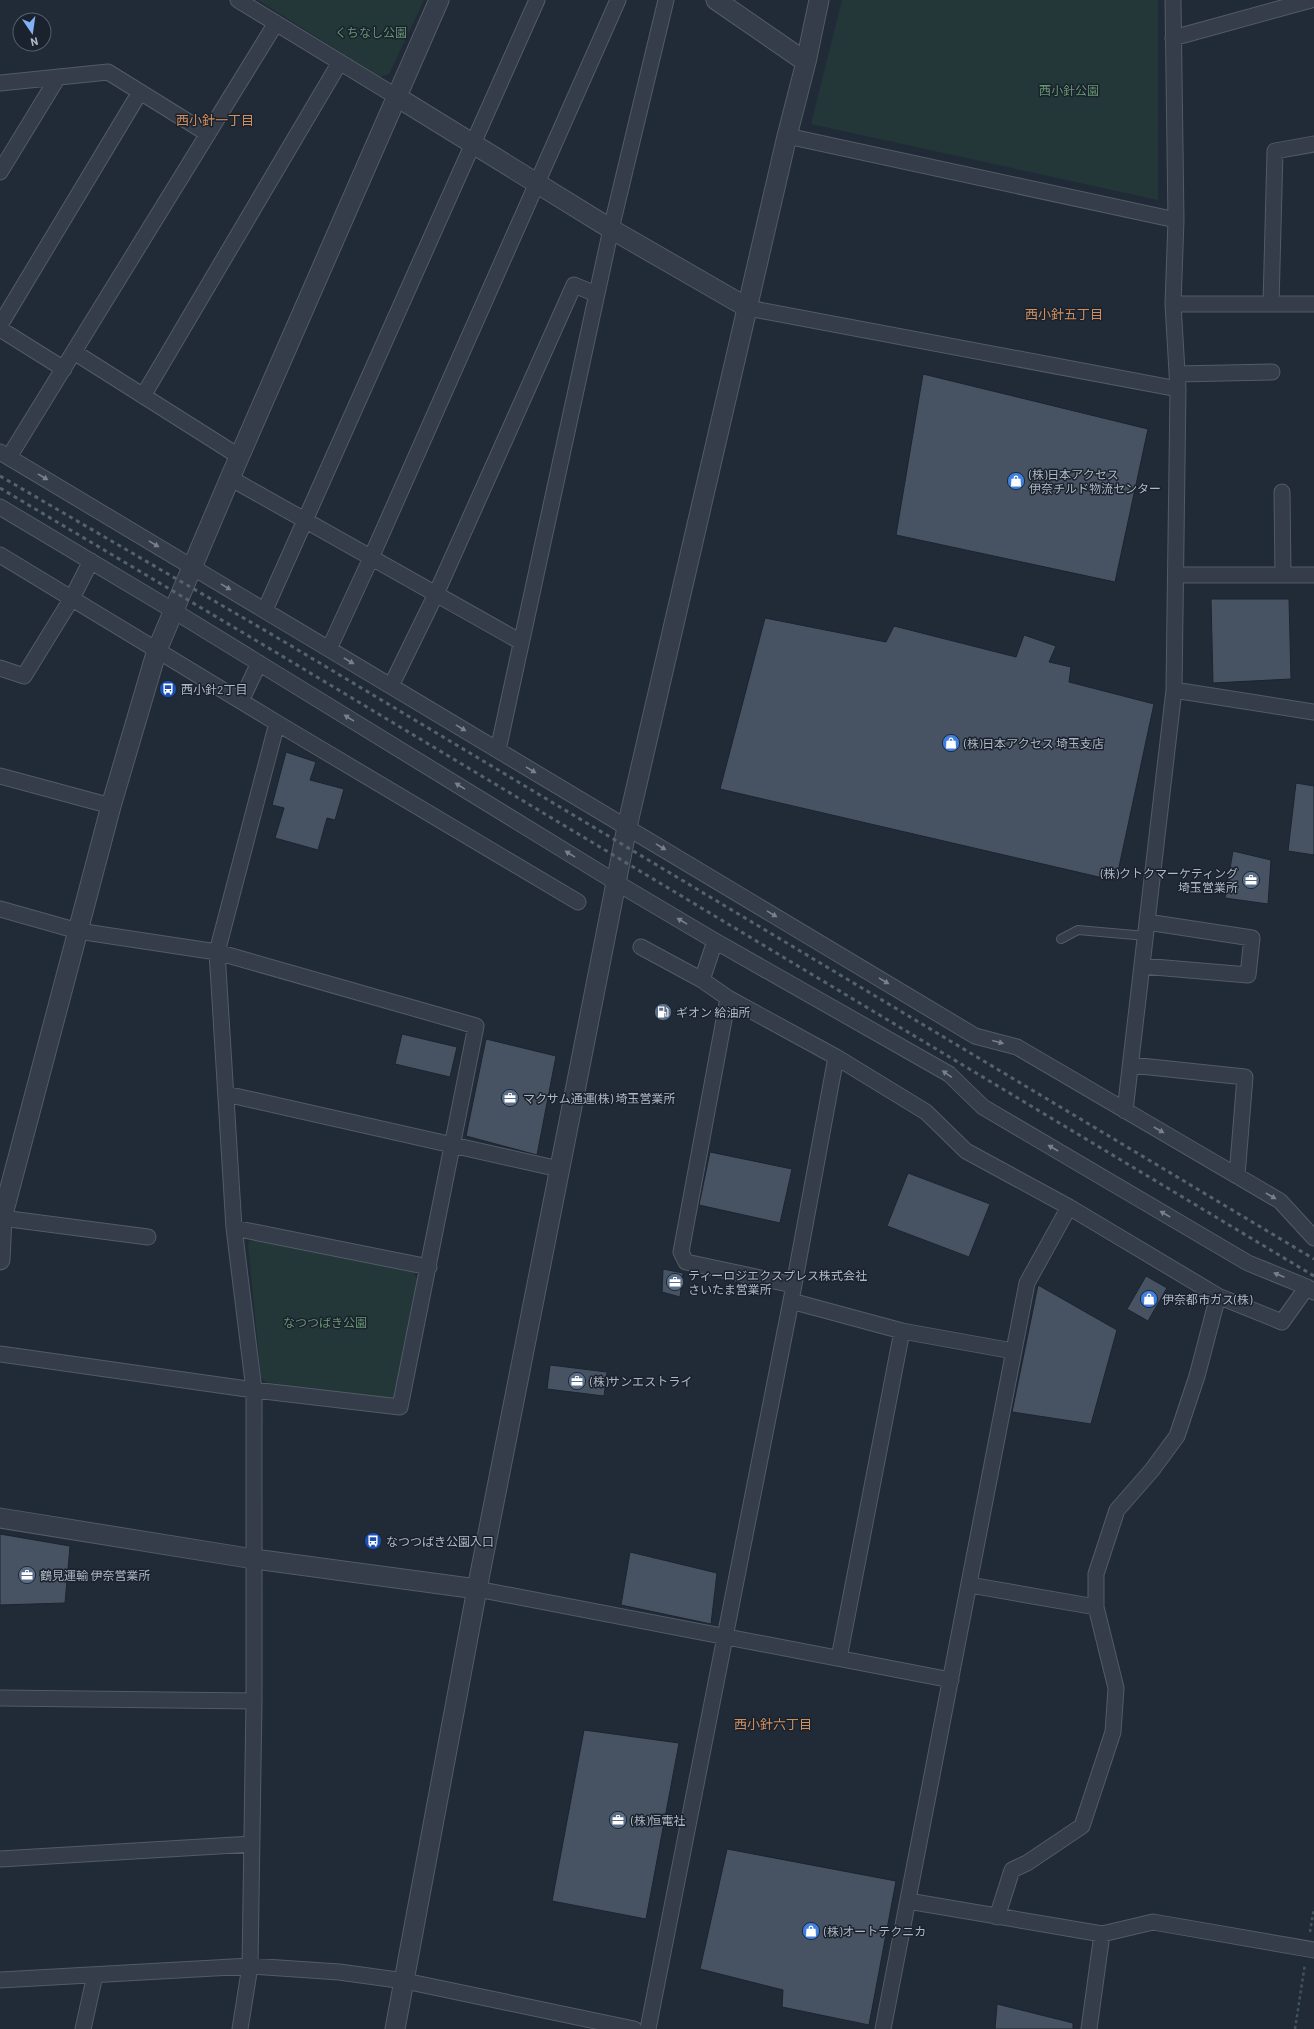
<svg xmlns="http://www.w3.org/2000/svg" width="1314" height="2029" font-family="Barlow,'Noto Sans JP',sans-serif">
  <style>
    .green { fill: #233739 }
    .building { fill: #475262; stroke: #1c242f }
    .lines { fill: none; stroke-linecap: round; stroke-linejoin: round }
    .service-casing { stroke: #525b66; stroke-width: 10 }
    .minor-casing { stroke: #525b66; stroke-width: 17 }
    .tertiary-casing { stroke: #525b66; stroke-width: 21 }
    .path { stroke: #405457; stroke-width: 2.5; stroke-dasharray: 3 3; stroke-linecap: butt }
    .service { stroke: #343d49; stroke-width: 8 }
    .minor { stroke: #343d49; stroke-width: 15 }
    .tertiary { stroke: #343d49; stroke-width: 19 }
    .rail { stroke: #566170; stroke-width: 3; stroke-dasharray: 4 4; stroke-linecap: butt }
    .oneway { fill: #78818d }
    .labels { text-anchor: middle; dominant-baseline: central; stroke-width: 3; stroke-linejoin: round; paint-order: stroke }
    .park-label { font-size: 12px; fill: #679671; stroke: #1a222d }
    .poi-label { font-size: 12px; fill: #afb8c5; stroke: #1a222d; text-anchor: start }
    .neighbourhood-label { font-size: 13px; fill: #d28f5d; stroke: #1a222d }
  </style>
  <rect width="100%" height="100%" fill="#212b38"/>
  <!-- green -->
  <path class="green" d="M258 0H424L389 74 380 77Z
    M842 0H1158V200L811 124Z
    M253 1237 412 1269 418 1281 396 1395 387 1401 266 1382 261 1377 248 1244Z"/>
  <!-- building -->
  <path class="building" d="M923 374 1148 429 1115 582 896 535Z
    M1211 599H1289L1291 679 1213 683Z
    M765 618 886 642 894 626 1016 657 1024 635 1056 646 1049 662 1071 667 1069 682 1154 704 1116 881 720 789Z
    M286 752 316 762 310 780 344 789 335 820 327 818 318 850 275 838 284 808 272 805Z
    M1296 783 1314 786V855L1288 851Z
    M1233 851 1271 860 1268 904 1225 898Z
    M402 1034 457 1047 450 1077 395 1064Z
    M486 1039 556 1056 537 1155 466 1136Z
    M710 1152 792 1169 780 1223 699 1205Z
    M908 1173 990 1204 969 1257 887 1226Z
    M663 1269 683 1273 680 1297 662 1292Z
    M1146 1276 1167 1288 1148 1321 1127 1309Z
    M1038 1285 1117 1330 1091 1424 1012 1412Z
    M550 1365 607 1372 604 1396 547 1389Z
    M0 1534 70 1546 65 1603 0 1605Z
    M630 1552 717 1573 711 1624 621 1605Z
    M584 1730 679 1743 646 1919 552 1901Z
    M727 1849 896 1881 869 2025 782 2007 783 1990 700 1969Z
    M997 2004 1073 2023V2029H995Z"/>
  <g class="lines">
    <defs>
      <path id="service" d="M1061 939 1078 930 1146 936"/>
      <path id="minor" d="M238 0 397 97
        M1173 38 1311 0
        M0 83 108 72 208 134
        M787 136 1176 220
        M0 172 58 77
        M1173 304H1314
        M1271 304 1275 151 1314 144
        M748 308 1178 389
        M0 325 140 92
        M0 329 64 369
        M74 352 240 457
        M1177 374 1272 372
        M143 396 340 62
        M0 452 975 1036 1017 1047 1280 1201 1314 1238
        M9 457 276 23
        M230 478 521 642
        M1282 492 1283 575
        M0 507 174 611 617 883 715 941 949 1074 983 1107 1248 1263 1307 1287 1314 1292
        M0 555 277 723 578 902
        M1176 575H1314
        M265 610 537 0
        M329 649 371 558 618 0
        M0 668 24 676 72 598 91 561
        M391 686 436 594 574 285 596 294
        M1174 690 1314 712
        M241 701 259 663
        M498 750 611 229 666 0
        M0 776 111 806
        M0 909 78 931 217 952 476 1026 400 1407 254 1390 0 1354
        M715 941 702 980 728 998 836 1057 926 1112 966 1151 1069 1207 1218 1296 1282 1322 1307 1287
        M641 947 702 980
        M1142 966 1248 975 1252 938 1147 922
        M728 998 681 1252 686 1262 793 1285
        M1131 1065 1245 1077 1237 1176
        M226 1094 559 1169
        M1125 1111 1174 690 1178 389 1173 304 1176 220 1173 0
        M2 1218 148 1237
        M234 1228 429 1267
        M791 1301 902 1331 1013 1351
        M970 1585 1096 1607
        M477 1589 951 1680
        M839 1658 902 1331
        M0 1698 254 1701
        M0 1859 252 1844
        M908 1901 1102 1934 1153 1922 1314 1950
        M997 1917 1012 1870 1027 1863 1082 1826 1113 1732 1116 1688 1096 1607V1574L1117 1510 1152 1470 1177 1436 1197 1376 1218 1296
        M0 1980 250 1966 339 1972 405 1981 634 2029
        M83 2029 95 1975
        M240 2029 250 1966 254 1701V1390L234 1228 217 952 277 723
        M648 2029 791 1301 836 1057
        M883 2029 1027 1283 1069 1207
        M1089 2029 1102 1934"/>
      <path id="tertiary" d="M716 0 806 62
        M397 97 611 229 748 308
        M0 1217 2 1218 0 1260
        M2 1218 111 806 157 650 230 478 439 0
        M0 1518 254 1559 477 1589
        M395 2029 477 1589 627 827 787 136 806 62 819 0"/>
    </defs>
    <!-- service casing -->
    <use href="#service" class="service-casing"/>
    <!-- minor casing -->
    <use href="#minor" class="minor-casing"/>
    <!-- tertiary casing -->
    <use href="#tertiary" class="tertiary-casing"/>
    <!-- path -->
    <path class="path" d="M1310 1932 1314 1908
      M1295 2029 1305 1964"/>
    <!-- service -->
    <use href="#service" class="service"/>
    <!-- minor -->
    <use href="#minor" class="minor"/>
    <!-- tertiary -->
    <use href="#tertiary" class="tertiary"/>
    <!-- rail -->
    <path class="rail" d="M0 476 283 641 1314 1259
      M0 488 272 650 1314 1276"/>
  </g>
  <!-- one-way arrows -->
  <defs><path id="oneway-solid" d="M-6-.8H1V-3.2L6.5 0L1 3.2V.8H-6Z"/></defs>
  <g class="oneway">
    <use href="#oneway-solid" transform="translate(43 477) rotate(31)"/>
    <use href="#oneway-solid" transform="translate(154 544) rotate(31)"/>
    <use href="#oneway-solid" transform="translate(226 587) rotate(31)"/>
    <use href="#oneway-solid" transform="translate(349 661) rotate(31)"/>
    <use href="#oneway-solid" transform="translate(349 718) rotate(-148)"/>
    <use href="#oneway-solid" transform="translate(461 728) rotate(31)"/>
    <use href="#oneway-solid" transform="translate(531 770) rotate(31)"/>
    <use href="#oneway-solid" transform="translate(460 786) rotate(-148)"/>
    <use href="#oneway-solid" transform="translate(661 847) rotate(31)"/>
    <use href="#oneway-solid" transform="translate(570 854) rotate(-148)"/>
    <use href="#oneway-solid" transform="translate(772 914) rotate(31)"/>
    <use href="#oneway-solid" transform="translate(682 921) rotate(-149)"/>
    <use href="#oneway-solid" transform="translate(884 981) rotate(31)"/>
    <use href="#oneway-solid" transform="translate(998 1042) rotate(15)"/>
    <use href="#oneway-solid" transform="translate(947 1074) rotate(-145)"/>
    <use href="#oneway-solid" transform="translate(1159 1130) rotate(30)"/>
    <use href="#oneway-solid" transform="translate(1053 1148) rotate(-150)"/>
    <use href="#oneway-solid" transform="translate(1271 1196) rotate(30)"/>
    <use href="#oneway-solid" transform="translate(1165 1214) rotate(-150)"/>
    <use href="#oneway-solid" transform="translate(1279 1275) rotate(-157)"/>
  </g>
  <!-- icons -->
  <defs>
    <symbol id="shop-disc" viewBox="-11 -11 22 22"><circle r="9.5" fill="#3f7fe0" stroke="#1a222d"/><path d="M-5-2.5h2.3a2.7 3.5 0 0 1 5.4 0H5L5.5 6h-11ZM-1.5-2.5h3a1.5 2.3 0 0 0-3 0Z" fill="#fff"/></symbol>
    <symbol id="bus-disc" viewBox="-11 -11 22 22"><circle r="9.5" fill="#1a4fb4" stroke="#1a222d"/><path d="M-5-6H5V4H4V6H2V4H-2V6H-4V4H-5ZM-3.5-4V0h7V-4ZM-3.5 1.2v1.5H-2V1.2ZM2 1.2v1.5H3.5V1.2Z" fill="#fff"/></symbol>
    <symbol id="office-disc" viewBox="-11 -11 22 22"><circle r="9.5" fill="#5c6f8a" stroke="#1a222d"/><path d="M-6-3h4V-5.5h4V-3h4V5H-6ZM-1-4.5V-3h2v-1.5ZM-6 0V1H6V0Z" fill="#fff"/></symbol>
    <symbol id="fuel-disc" viewBox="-11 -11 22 22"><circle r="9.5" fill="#5c6f8a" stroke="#1a222d"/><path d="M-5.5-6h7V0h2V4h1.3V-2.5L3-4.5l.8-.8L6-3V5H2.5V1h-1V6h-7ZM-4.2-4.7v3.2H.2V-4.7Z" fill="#fff"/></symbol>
  </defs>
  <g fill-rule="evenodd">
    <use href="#shop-disc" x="1006" y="471" width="20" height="20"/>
    <use href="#bus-disc" x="158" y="679" width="20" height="20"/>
    <use href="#shop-disc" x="941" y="733" width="20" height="20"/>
    <use href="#office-disc" x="1241" y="870" width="20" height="20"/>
    <use href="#fuel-disc" x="653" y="1002" width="20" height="20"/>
    <use href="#office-disc" x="500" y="1088" width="20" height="20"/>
    <use href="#office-disc" x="665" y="1272" width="20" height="20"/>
    <use href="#shop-disc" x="1139" y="1289" width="20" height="20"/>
    <use href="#office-disc" x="567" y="1371" width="20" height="20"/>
    <use href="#bus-disc" x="363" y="1531" width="20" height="20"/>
    <use href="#office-disc" x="17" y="1565" width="20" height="20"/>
    <use href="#office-disc" x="608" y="1810" width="20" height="20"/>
    <use href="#shop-disc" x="801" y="1921" width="20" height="20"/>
  </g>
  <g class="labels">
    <!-- park labels -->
    <g class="park-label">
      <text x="371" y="32">くちなし公園</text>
      <text x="1069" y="90">西小針公園</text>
      <text x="325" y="1322">なつつばき公園</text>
    </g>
    <!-- poi labels -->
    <g class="poi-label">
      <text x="1029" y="474">(株)日本アクセス<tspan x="1029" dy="14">伊奈チルド物流センター</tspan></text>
      <text x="181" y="689">西小針2丁目</text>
      <text x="964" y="743">(株)日本アクセス 埼玉支店</text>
      <text x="1238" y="873" text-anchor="end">(株)クトクマーケティング<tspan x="1238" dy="14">埼玉営業所</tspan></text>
      <text x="676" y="1012">ギオン 給油所</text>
      <text x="523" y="1098">マクサム通運(株) 埼玉営業所</text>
      <text x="688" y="1275">ティーロジエクスプレス株式会社<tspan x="688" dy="14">さいたま営業所</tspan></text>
      <text x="1162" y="1299">伊奈都市ガス(株)</text>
      <text x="590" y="1381">(株)サンエストライ</text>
      <text x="386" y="1541">なつつばき公園入口</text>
      <text x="40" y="1575">鶴見運輸 伊奈営業所</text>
      <text x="631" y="1820">(株)恒電社</text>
      <text x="824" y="1931">(株)オートテクニカ</text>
    </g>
    <!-- neighbourhood labels -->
    <g class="neighbourhood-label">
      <text x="215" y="120">西小針一丁目</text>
      <text x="1064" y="314">西小針五丁目</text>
      <text x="773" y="1724">西小針六丁目</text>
    </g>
  </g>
  <!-- north arrow -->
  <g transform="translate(32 32) rotate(167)"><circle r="19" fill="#1a222d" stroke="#565e6a"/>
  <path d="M0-3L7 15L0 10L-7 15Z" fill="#83b1f7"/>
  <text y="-6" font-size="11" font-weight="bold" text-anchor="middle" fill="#afb8c5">N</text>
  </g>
</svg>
